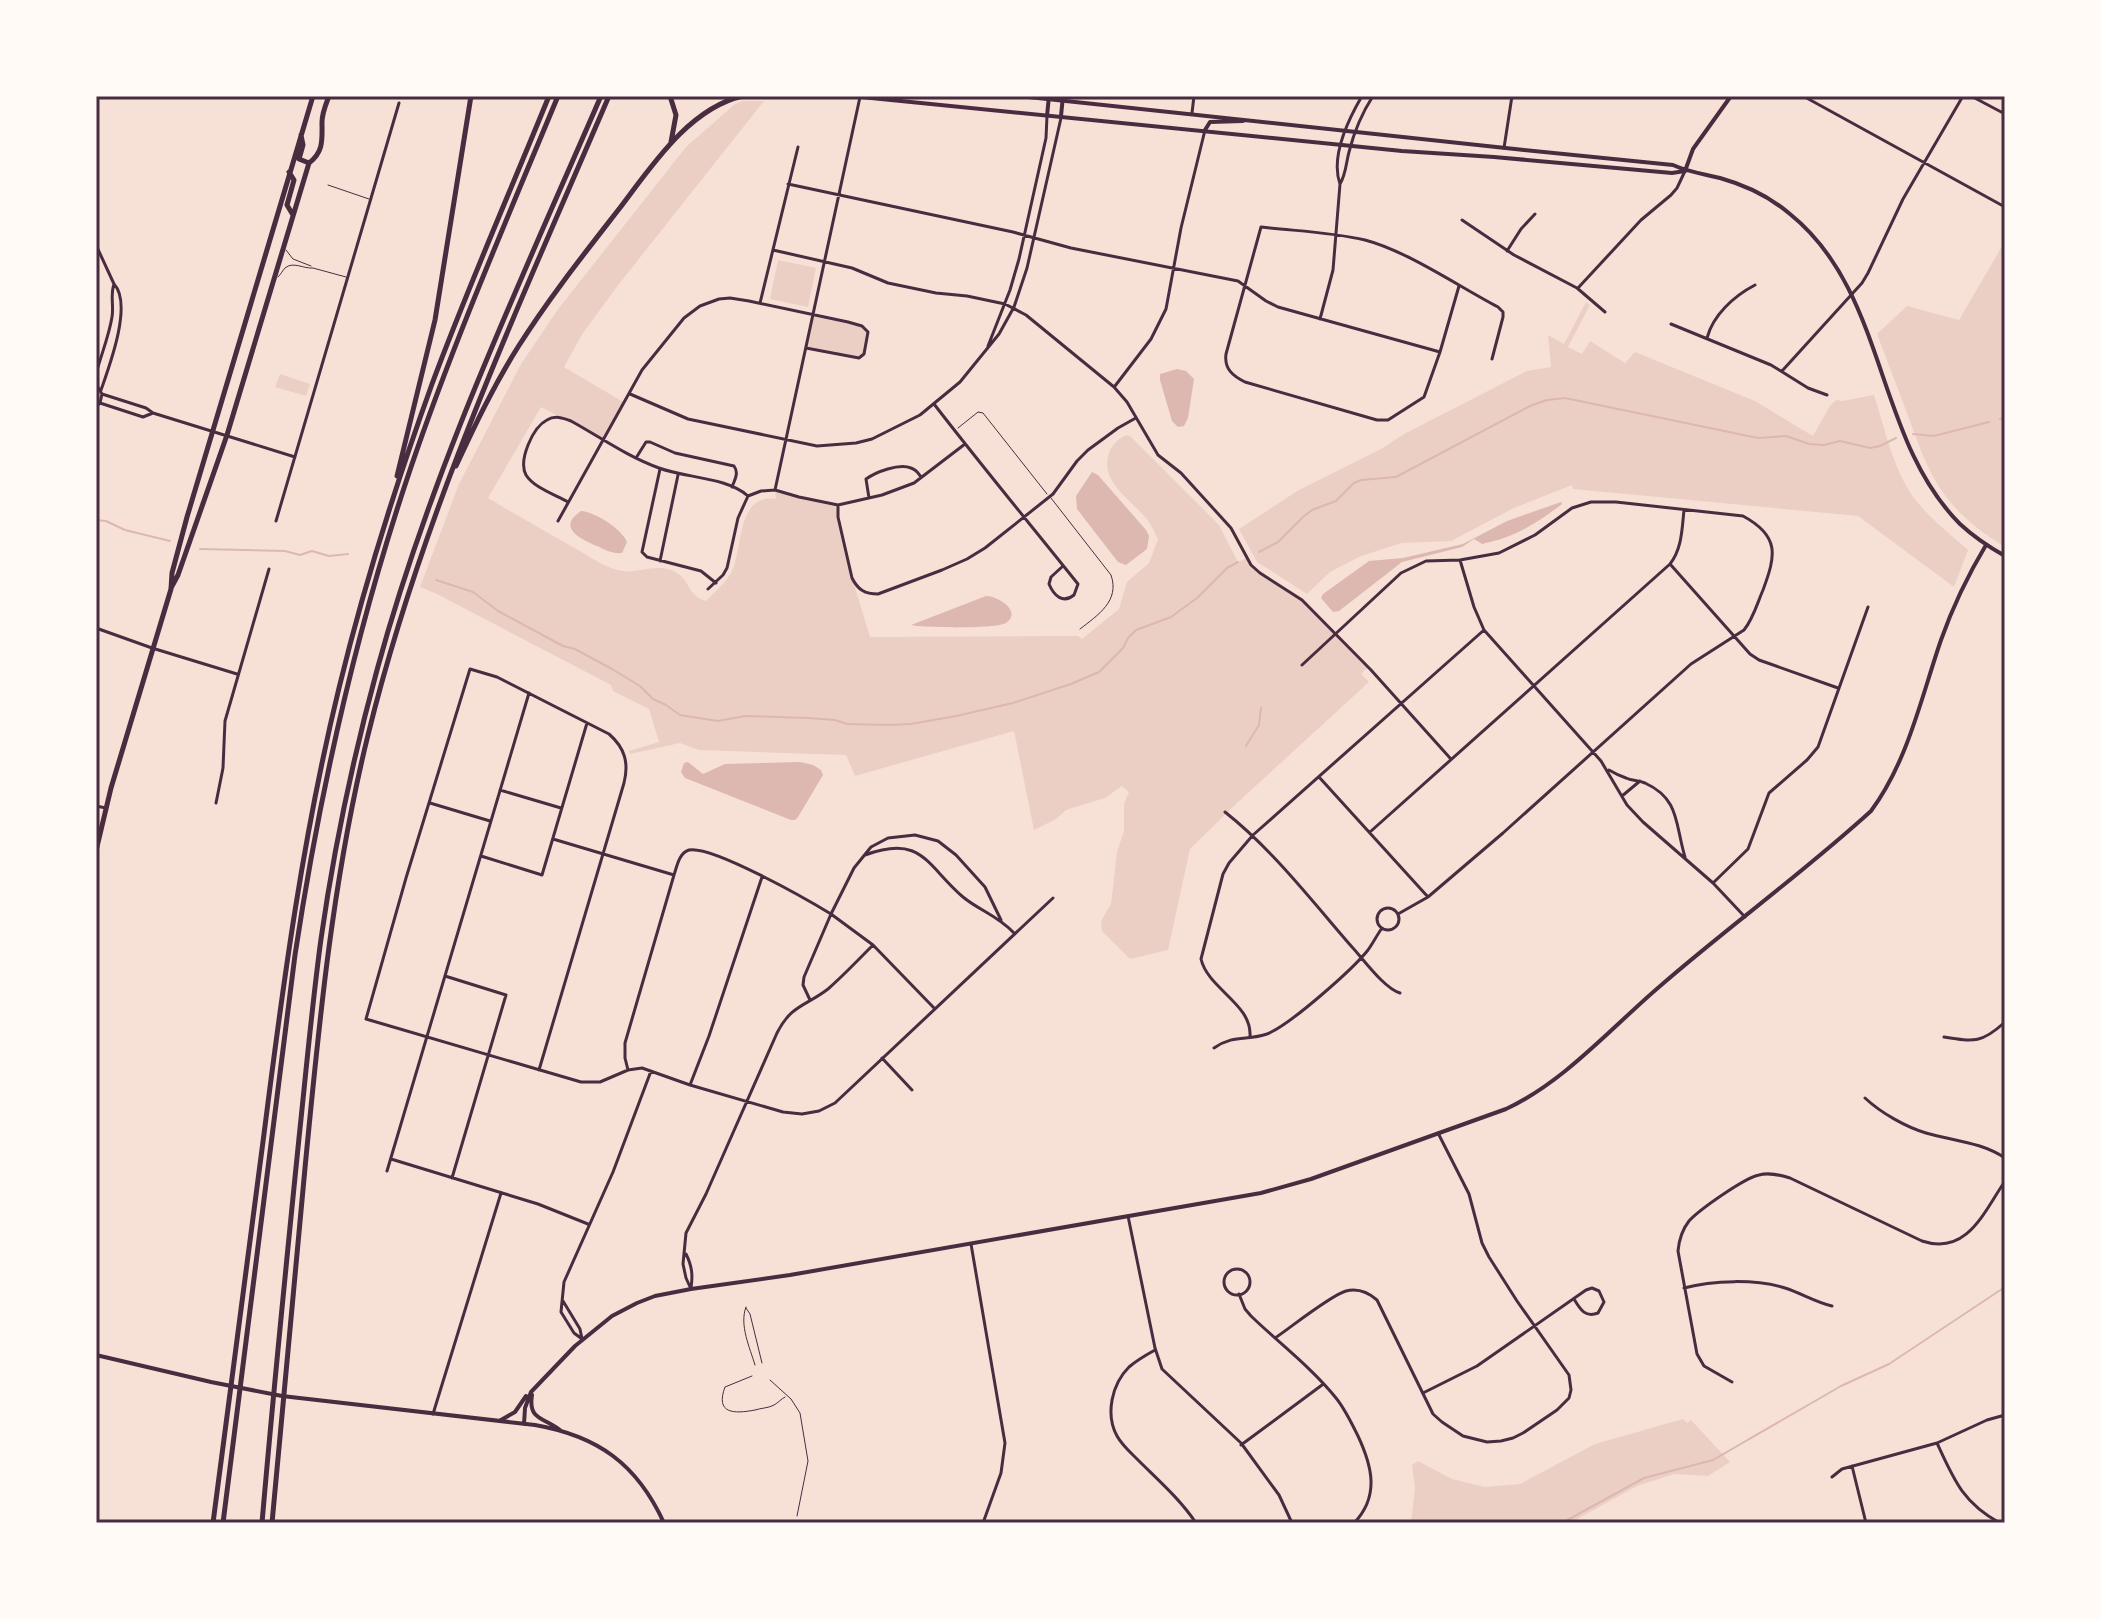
<svg xmlns="http://www.w3.org/2000/svg" width="2101" height="1619" font-family="'Sofia Sans Condensed',sans-serif">
  <style>
    .green { fill: #ebcfc5 }
    .water { fill: #dcb8b0 }
    .lines { fill: none; stroke-linecap: round; stroke-linejoin: round }
    .stream { stroke: #dcb8b0; stroke-width: 2 }
    .service { stroke: #4a2c40; stroke-width: 1 }
    .minor { stroke: #4a2c40; stroke-width: 3 }
    .tertiary { stroke: #4a2c40; stroke-width: 4 }
    .secondary { stroke: #4a2c40; stroke-width: 4 }
    .primary { stroke: #4a2c40; stroke-width: 5 }
    .motorway { stroke: #4a2c40; stroke-width: 5 }
    .neatline { fill: none; stroke: #4a2c40; stroke-width: 3 }
  </style>
  <rect width="100%" height="100%" fill="#f7e1d7"/>
  <!-- green -->
  <path class="green" d="M743 101H764L619 284 583 333 564 367 625 403 604 440 541 407 488 498C518 516 548 533 578 550 592 558 607 569 623 571 640 573 653 564 671 570 692 578 685 595 706 601 716 590 729 581 734 566 742 543 739 493 776 499L775 490 838 505C840 549 858 594 870 637L1078 636 1082 639 1119 609 1127 582 1149 563 1158 539C1154 532 1151 523 1145 517 1130 499 1099 481 1109 453 1112 444 1118 439 1126 435L1130 436 1219 525 1238 562 1247 558 1260 573 1302 600 1368 667 1361 674 1369 682 1236 804 1190 849 1168 950 1130 959 1102 931 1101 921 1111 904 1117 852 1124 831V804L1129 792 1122 786 1105 798 1066 810 1056 819 1034 830 1014 731 855 776 846 755 699 750 680 743 630 754 629 751 659 742 649 709 613 691 611 685 437 594 420 587 459 484 521 364 559 308 686 147 735 104Z
    M2001 248 2005 250V547C1982 533 1960 516 1944 494 1928 472 1919 446 1910 421 1899 392 1888 363 1877 334L1907 306 1959 320Z
    M778 260 816 268 808 307 770 299Z
    M1586 302 1590 305 1568 347 1582 354 1590 341 1625 363 1635 352 1755 401 1813 436 1830 406 1836 400 1842 401 1874 395C1885 429 1893 469 1914 498 1929 518 1950 534 1968 550L1954 587 1858 516 1573 489 1572 485 1514 508 1451 541 1402 543 1361 556 1330 572 1307 594 1257 562 1239 529 1299 490 1381 449 1404 434 1527 371 1551 367 1548 335 1564 344Z
    M814 315 862 326 868 332 864 354 859 358 806 348Z
    M280 374 310 384 306 396 275 387Z
    M1683 1419 1687 1423 1691 1420 1730 1462 1708 1476 1674 1474 1637 1486 1570 1523H1411L1415 1488 1412 1465 1418 1461 1452 1479 1485 1487 1520 1484 1595 1444Z"/>
  <!-- water -->
  <path class="water" d="M1177 369 1186 371 1194 379 1188 418 1184 426 1178 427 1172 421 1160 380V374Z
    M1092 472 1098 475 1146 530 1149 536 1147 549 1126 565 1118 562 1077 509 1076 496Z
    M1561 502 1562 504C1536 524 1513 538 1482 544L1474 539 1462 547 1402 562 1339 611 1333 612 1321 598 1323 594 1369 561 1403 558 1463 544 1507 521Z
    M581 511C595 512 622 529 627 542L622 553C612 554 606 550 597 546 581 539 556 528 581 511Z
    M986 596C997 596 1023 611 1006 623 997 629 923 628 911 625Z
    M688 762 703 774 725 764 800 762 813 765 821 770 823 775 798 817 795 820H791L685 778 681 772 684 763Z"/>
  <g class="lines">
    <!-- stream -->
    <path class="stream" d="M2000 419 2005 417
      M1913 434 1934 436 1989 422
      M96 520 106 521 125 530 170 541
      M200 549 285 551 300 555 312 551 329 556 348 554
      M1259 552 1278 542 1303 517 1312 510 1336 501 1354 483 1361 480 1396 477 1530 406 1547 400 1565 398 1758 438 1786 436 1809 444 1824 445 1840 441 1870 448 1880 446 1896 438
      M436 580 473 592 498 611 563 646 575 649 612 669 640 686 653 699 666 705 680 715 718 721 745 716 808 718 835 720 847 724 889 725 911 724 956 716 1013 703 1071 684 1099 672 1123 648 1128 638 1136 630 1171 617 1197 598 1227 568 1238 562
      M1246 746 1259 725 1261 708
      M1562 1523 1644 1478 1713 1460 1841 1386 1889 1364 2005 1287"/>
    <!-- service -->
    <path class="service" d="M328 185 369 199
      M286 250 293 259 311 266
      M278 277C281 274 283 270 285 268 293 261 304 269 313 268L346 277
      M958 428 978 412 983 413 1047 494
      M1051 498 1111 575C1120 601 1098 615 1080 629
      M746 1307C739 1325 750 1348 755 1365
      M746 1308 750 1314 762 1363
      M752 1376 725 1387C715 1414 734 1414 755 1410 761 1408 769 1408 774 1405 778 1403 781 1399 785 1397
      M770 1380 791 1399 800 1413 808 1461 797 1516"/>
    <!-- minor -->
    <path class="minor" d="M1803 96 2005 207
      M1971 96 2005 114
      M1192 113 1194 96
      M1504 148 1512 96
      M788 184 1013 232 1071 248 1238 281 1266 301 1278 307 1440 352
      M1340 184C1330 156 1348 120 1362 96
      M1462 220 1514 255 1577 288 1605 312
      M96 245 114 284C133 304 109 367 101 390
      M773 250 852 268 888 283 936 293 967 296 1005 304 1026 315 1114 387 1127 402 1158 455 1181 473 1231 528 1251 565 1260 573 1302 600 1371 670 1450 758
      M1507 251 1521 229 1535 214
      M1459 286 1440 352 1424 397 1388 420H1377L1245 382C1233 376 1224 369 1226 354L1261 227C1295 231 1331 232 1365 240 1407 251 1458 286 1498 307L1503 312V317L1492 359
      M1578 288 1641 220 1671 195 1677 188 1685 171
      M760 303 798 147
      M1320 319 1333 270 1340 184C1346 174 1346 163 1349 152 1354 132 1362 113 1373 96
      M1671 324 1771 365 1808 388 1827 395
      M1707 338C1713 315 1734 296 1755 285
      M988 346 1010 290 1019 259 1046 138 1047 116
      M1782 371 1862 283 1868 273 1903 199 1963 96
      M96 374C101 355 109 336 112 317 114 306 110 295 114 284
      M96 384 102 394 100 403 96 407
      M1115 386 1151 339 1166 309 1181 228 1205 130
      M102 394 146 408 153 413 295 457
      M630 394 688 419 817 446 856 443 872 439 920 415 960 382 999 334 1014 307 1027 268 1061 118
      M100 403 143 417 153 413
      M934 404C981 465 1030 524 1078 584L1074 595C1063 604 1054 596 1049 584L1051 577 1063 566
      M636 458 646 442H650L675 453 734 466C739 473 735 479 732 487
      M660 469 642 552 647 557 701 571 716 583
      M775 490 860 97
      M869 498 866 479C876 472 899 463 911 468 917 470 918 473 921 477
      M568 502C556 495 534 488 526 475 518 460 533 427 547 420 555 415 563 418 571 421 600 437 628 457 659 468 685 478 727 477 748 496
      M838 505V517L852 578C858 590 865 594 878 594L942 570 967 559 985 548 1053 494 1077 461 1088 450 1118 428 1134 419
      M276 521 399 103
      M558 521 642 370 684 318 700 306 719 299 730 298 749 301 848 322 862 326 868 332 864 354 859 358 806 348
      M1460 560 1474 607 1484 630 1601 761 1627 805 1643 822 1713 883 1745 917
      M660 561 678 475
      M1670 564 1750 654 1759 660 1838 688
      M708 589 723 575 727 568 738 518 748 496 761 491 775 490 799 497 838 505 882 495 914 483 965 444
      M96 628 152 648 237 674
      M1302 665 1401 573 1426 561 1460 560 1499 553 1535 535 1572 508 1591 502H1616L1743 516C1780 536 1776 555 1763 590 1757 604 1753 619 1744 630L1691 664 1503 833 1428 897 1398 914
      M1609 770C1614 773 1620 776 1626 778 1632 781 1638 780 1645 783 1680 799 1675 824 1685 857
      M1319 777 1428 897
      M500 790 561 808
      M1622 796 1640 781
      M216 803 223 768 225 721 269 569
      M430 803 490 821
      M96 806 106 808
      M1225 812C1273 850 1312 901 1352 947 1364 960 1384 988 1400 993
      M1370 832 1670 564C1682 549 1682 529 1684 510
      M553 839 674 875
      M865 855C922 834 926 865 963 897 980 911 997 915 1014 933
      M481 856 542 875 587 723
      M1713 883 1748 849 1769 793 1807 760 1818 747 1868 607
      M1377 919a11 11 0 1 1 22 0a11 11 0 1 1-22 0Z
      M873 945 831 914 854 868 871 847 888 838 915 835 938 841 956 855 985 887 1001 920
      M445 976 506 995 452 1178
      M1250 1036C1252 1004 1208 989 1201 959L1223 874 1229 863 1253 835 1484 630
      M1944 1037C1975 1042 1982 1043 2005 1022
      M1214 1048C1234 1034 1247 1041 1267 1034 1290 1025 1353 969 1368 950 1373 943 1377 935 1382 928
      M882 1058 912 1090
      M539 1070 624 783C629 763 625 748 609 734L497 677 470 669 406 878 366 1019 581 1082H600L628 1070 642 1068 690 1085 783 1112 802 1114 819 1111 835 1103 1053 898
      M628 1070 625 1058V1043L674 875C677 866 679 853 689 850 712 845 808 900 831 914L804 977 803 985 810 1000
      M690 1085 709 1036 762 877
      M1865 1098C1881 1113 1906 1127 1926 1133 1954 1141 1981 1142 2005 1158
      M391 1159 538 1204 588 1224
      M387 1171 529 693
      M1128 1216 1155 1348 1162 1369 1241 1443 1279 1495 1292 1523
      M971 1244 1005 1443 1001 1473 983 1523
      M686 1254C692 1266 693 1275 691 1288
      M1224 1282a13 13 0 1 1 26 0a13 13 0 1 1-26 0Z
      M1684 1288C1712 1280 1757 1279 1785 1288 1801 1293 1815 1302 1832 1306
      M691 1289 686 1278 683 1264 686 1233 706 1194 777 1033C791 1005 806 1006 828 989 844 975 858 960 873 945L935 1009
      M1239 1294 1245 1309 1251 1316C1279 1343 1312 1368 1336 1398 1345 1409 1352 1424 1358 1436 1372 1466 1380 1496 1354 1523
      M563 1301 580 1329 582 1339
      M1275 1338C1290 1328 1331 1295 1346 1291 1358 1288 1369 1293 1377 1300L1433 1414 1442 1422 1463 1436 1487 1442 1501 1441 1513 1438 1523 1433 1557 1410 1569 1398 1571 1390 1569 1375 1517 1301 1489 1257 1482 1243 1469 1194 1438 1133
      M582 1339 574 1333 561 1312 564 1282 613 1172 651 1071
      M1155 1350C1146 1355 1137 1360 1129 1367 1112 1384 1105 1414 1117 1436 1122 1445 1130 1452 1137 1459 1158 1480 1180 1499 1196 1523
      M1732 1382 1704 1366 1697 1354 1678 1251C1679 1240 1682 1230 1689 1221 1699 1210 1744 1178 1759 1175 1769 1172 1780 1175 1790 1178L1922 1241C1967 1256 1984 1212 2005 1181
      M1423 1393 1477 1366 1586 1290 1592 1288 1599 1291 1604 1302 1598 1313C1585 1318 1580 1309 1574 1299
      M433 1414 501 1193
      M1937 1443C1954 1480 1963 1503 2000 1523
      M1241 1445 1322 1385
      M1852 1466 1866 1523
      M1832 1477 1842 1469 1937 1443 1987 1420 2005 1415"/>
    <!-- tertiary -->
    <path class="tertiary" d="M1047 116 1049 96
      M1061 116 1063 96
      M96 1355 211 1382 282 1396 535 1425C598 1436 637 1464 664 1523
      M532 1395C528 1420 543 1417 560 1430
      M501 1420 515 1412 526 1396
      M524 1424 525 1408 531 1392 575 1346 612 1316 637 1303 655 1296 691 1289 790 1275 1261 1193 1311 1179 1506 1109C1564 1082 1611 1028 1659 987 1728 927 1803 873 1871 811 1908 761 1921 698 1941 640 1953 606 1968 575 1986 545"/>
    <!-- secondary -->
    <path class="secondary" d="M851 96 1402 151 1494 157 1672 173 1685 171
      M1019 96C1238 118 1455 144 1673 165 1688 172 1704 174 1720 178 1745 185 1770 197 1790 214 1888 293 1874 438 1960 524 1974 537 1989 547 2005 556
      M1205 130 1210 122 1243 121
      M1685 171 1693 149 1731 96"/>
    <!-- primary -->
    <path class="primary" d="M301 135 303 145 299 159 309 163
      M289 172 294 180 287 205 293 215
      M171 588 178 575 227 435 309 163C324 152 322 139 322 122 322 113 326 104 329 96
      M96 851 111 788 171 589 172 573 187 517 313 96"/>
    <!-- motorway -->
    <path class="motorway" d="M670 96 676 115 671 142
      M456 466C475 425 494 385 518 347 549 298 584 254 619 209 651 167 689 108 743 96
      M397 476 435 320 471 96
      M213 1523C230 1393 247 1263 264 1134 283 984 303 835 339 688 364 585 396 484 432 384 468 287 510 192 549 96
      M223 1523 295 955C320 790 357 626 411 467 454 341 507 219 558 96
      M262 1523C273 1395 286 1266 299 1138 306 1072 312 1005 321 939 334 848 353 758 377 670 431 471 519 285 601 96
      M272 1523C283 1405 294 1286 305 1168 319 1022 333 877 368 735 423 511 519 306 609 96"/>
  </g>
  <!-- border -->
  <rect width="2101" height="1619" fill="none" stroke="#fffaf5" stroke-width="196"/>
  <rect x="98" y="98" width="1905" height="1423" class="neatline"/>
</svg>
